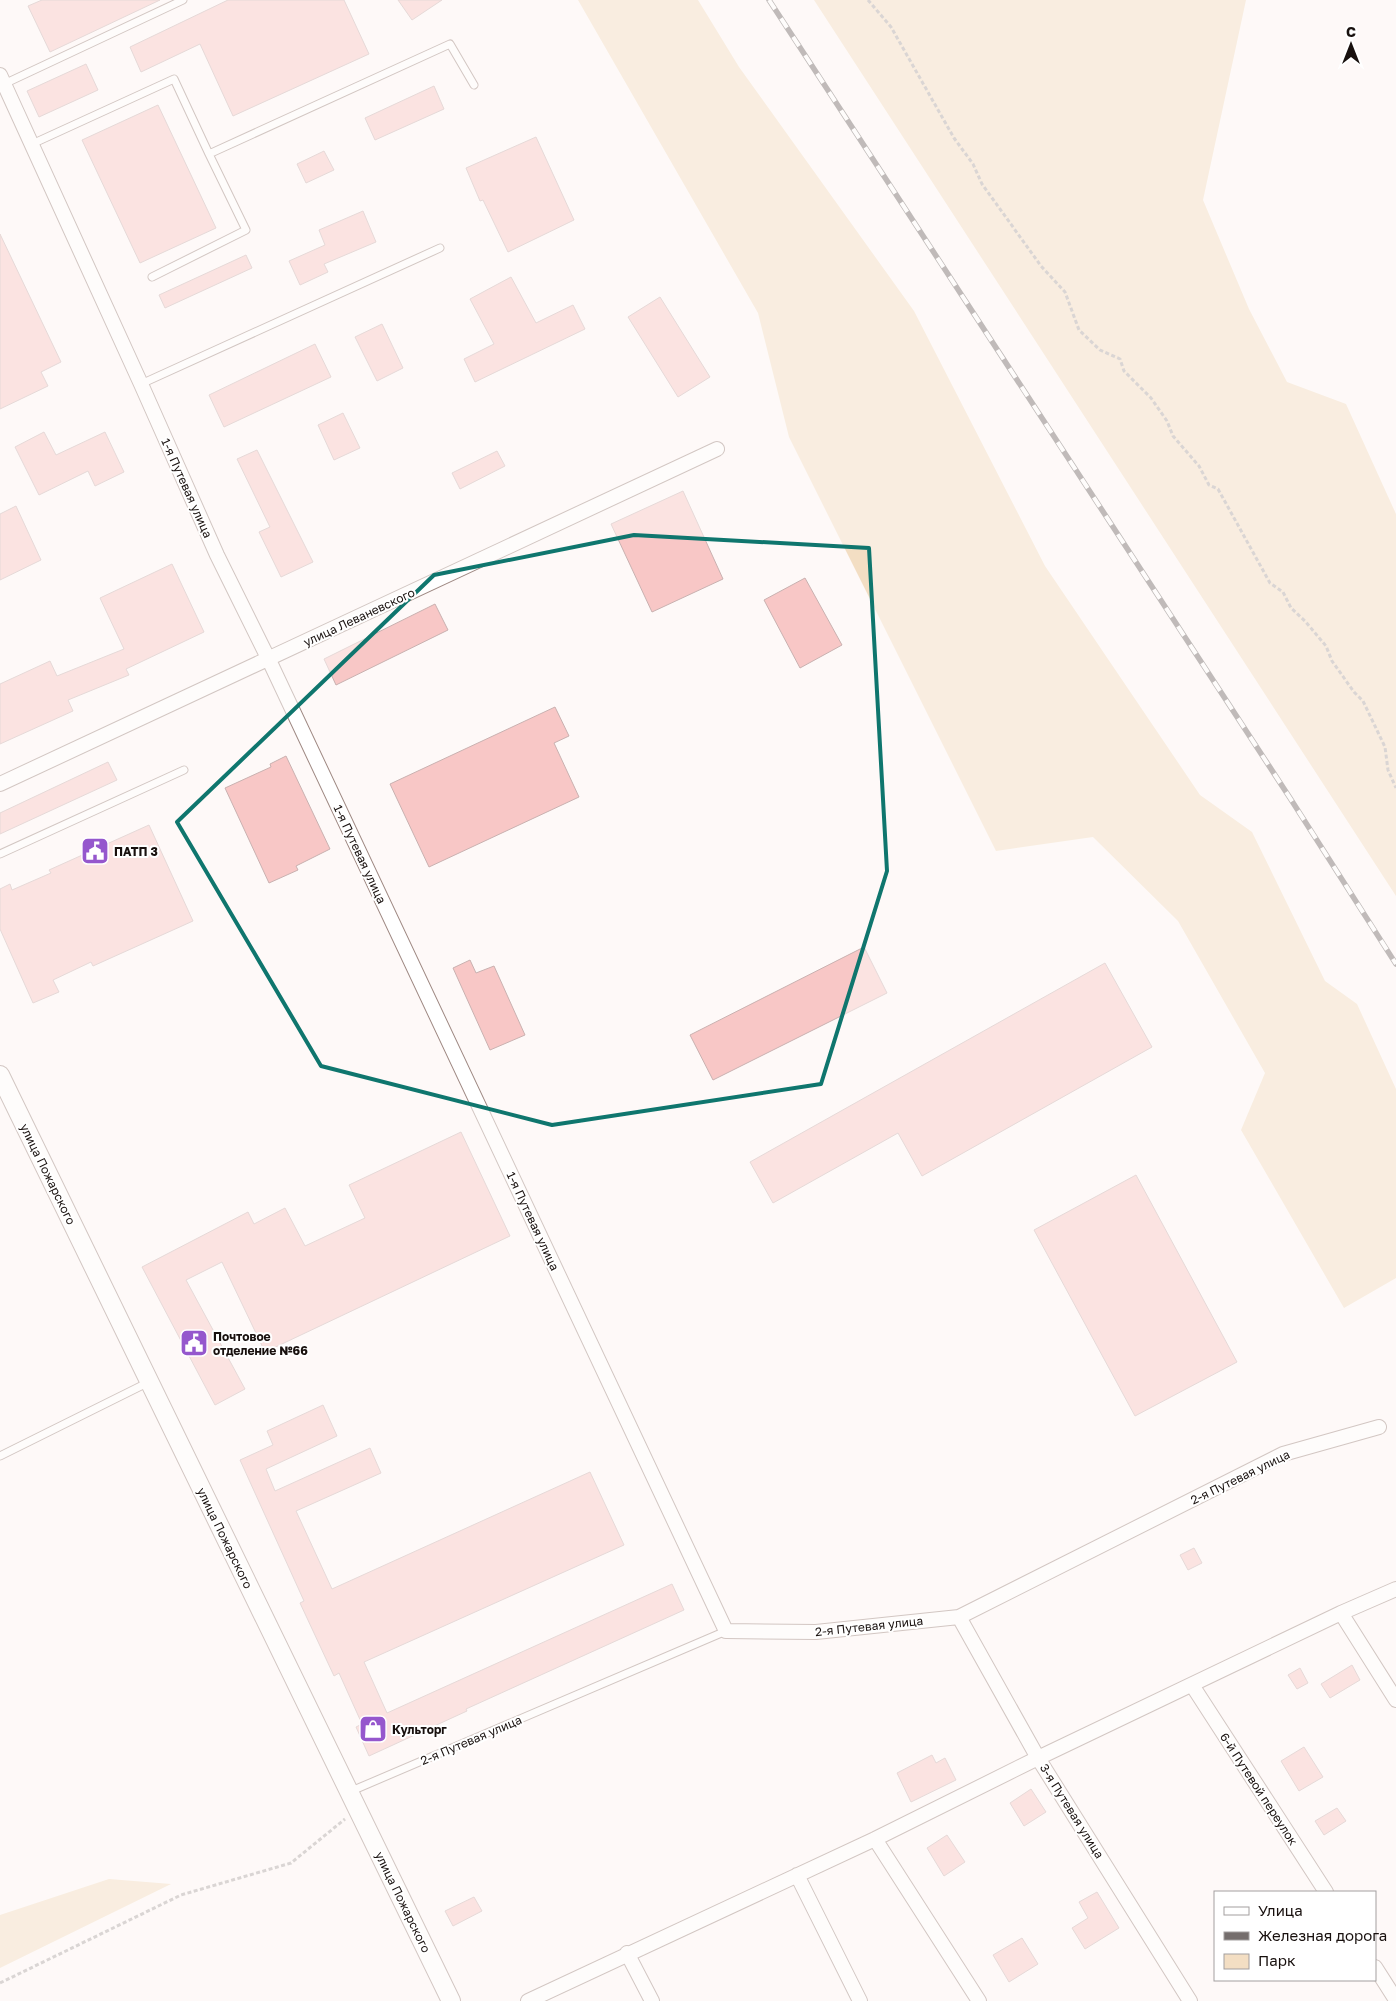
<svg xmlns="http://www.w3.org/2000/svg" width="1396" height="2001" font-family="'Golos Text',sans-serif">
  <style>
    .green { fill: #f3dec3 }
    .building { fill: #f8c7c6; stroke: #c9b1b0 }
    .lines { fill: none; stroke-linecap: round; stroke-linejoin: round }
    .service-casing { stroke: #9f8983; stroke-width: 9 }
    .minor-casing { stroke: #9f8983; stroke-width: 16 }
    .tertiary-casing { stroke: #9f8983; stroke-width: 20 }
    .path { stroke: #afa9a8; stroke-width: 3; stroke-dasharray: 4 2.5; stroke-linecap: butt }
    .service { stroke: #fff; stroke-width: 7 }
    .minor { stroke: #fff; stroke-width: 14 }
    .tertiary { stroke: #fff; stroke-width: 18 }
    .rail-casing { stroke: #756e6d; stroke-width: 5.5 }
    .rail { stroke: #fff; stroke-width: 4; stroke-dasharray: 11; stroke-linecap: butt }
    .marked { fill: none; stroke: #0f766e; stroke-width: 4; stroke-linejoin: round }
    .labels { text-anchor: middle; dominant-baseline: central; stroke-width: 4; stroke-linejoin: round; paint-order: stroke }
    .street-label { font-size: 12px; fill: #18100e; stroke: #fff }
    .poi-label { font-size: 12px; font-weight: bold; fill: #18100e; stroke: #fff; text-anchor: start }
  </style>
  <rect width="100%" height="100%" fill="#fef9f8"/>
  <!-- green -->
  <path class="green" d="M578 0H698L739 67 914 311 1045 566 1200 795 1252 832 1325 981 1357 1004 1396 1089V1278L1344 1308 1241 1130 1265 1073 1178 921 1093 837 996 851 789 437 758 313Z
    M814 0H1246L1203 200 1249 309 1287 382 1346 404 1396 514V896Z
    M109 1879 171 1884 0 1968V1915Z"/>
  <!-- building -->
  <path class="building" d="M42 0H160L50 52 28 6Z
    M228 0H344L369 54 233 116 200 44 141 72 130 47Z
    M398 0H442L412 20Z
    M86 64 98 90 39 117 27 91Z
    M434 86 444 109 375 140 365 118Z
    M158 105 216 228 140 263 82 140Z
    M536 137 574 220 508 252 483 200 480 201 466 168Z
    M324 151 334 170 306 183 297 164Z
    M363 211 376 242 324 264 328 272 300 285 289 261 325 245 319 230Z
    M0 234 61 362 41 372 48 386 0 409Z
    M246 255 252 268 165 308 159 295Z
    M511 277 536 323 573 305 585 329 475 382 464 359 494 344 470 299Z
    M660 297 710 377 678 397 628 317Z
    M382 324 403 368 377 381 355 337Z
    M315 344 331 377 224 427 209 395Z
    M343 413 360 448 334 460 318 425Z
    M44 432 56 455 105 432 124 472 95 486 88 471 39 495 15 447Z
    M257 450 313 562 281 577 259 532 270 527 237 459Z
    M497 451 505 466 460 489 452 473Z
    M683 491 723 579 652 612 611 524Z
    M16 506 41 560 0 580V514Z
    M172 564 204 632 126 669 129 675 68 700 73 711 0 744V684L50 661 57 676 124 649 100 598Z
    M805 578 842 645 800 668 764 600Z
    M435 604 448 630 336 685 324 659Z
    M555 707 569 736 554 743 579 797 429 867 390 784Z
    M286 756 330 849 296 866 298 870 269 883 225 788 271 767 270 764Z
    M108 762 117 780 0 834V813Z
    M149 825 193 921 93 966 91 962 53 980 59 992 33 1003 0 929V889L10 884 12 890 51 873 49 870Z
    M864 947 887 993 713 1080 690 1035Z
    M470 960 476 973 494 966 525 1035 490 1050 453 968Z
    M1105 963 1152 1047 922 1176 898 1133 773 1203 750 1162Z
    M461 1132 510 1236 265 1352 222 1262 186 1280 245 1389 215 1405 142 1267 248 1212 254 1224 285 1208 305 1246 365 1218 349 1185Z
    M1136 1175 1237 1362 1135 1416 1034 1230Z
    M323 1405 337 1436 266 1469 275 1491 370 1448 381 1473 296 1511 332 1589 590 1472 624 1545 364 1662 387 1713 672 1584 684 1610 466 1709 467 1711 369 1756 356 1727 362 1724 339 1673 334 1676 300 1603 304 1601 240 1460 273 1445 267 1431Z
    M1194 1548 1202 1563 1188 1570 1180 1555Z
    M1352 1665 1360 1680 1330 1698 1321 1684Z
    M1300 1668 1308 1683 1297 1689 1288 1675Z
    M1304 1747 1323 1777 1299 1791 1281 1761Z
    M932 1755 936 1763 945 1758 956 1780 911 1802 897 1773Z
    M1031 1789 1046 1812 1024 1826 1010 1803Z
    M1337 1808 1346 1821 1324 1835 1315 1821Z
    M947 1835 965 1862 944 1876 927 1848Z
    M1097 1892 1119 1928 1085 1949 1072 1928 1088 1918 1079 1902Z
    M474 1897 482 1911 453 1926 445 1911Z
    M1022 1938 1038 1964 1009 1982 993 1955Z"/>
  <g class="lines">
    <defs>
      <path id="service" d="M4 84 183 0
        M32 144 174 79 209 154 450 44 474 85
        M152 277 246 230 209 154
        M141 384 440 248
        M0 854 184 770
        M0 1456 149 1382
        M349 1792 726 1631"/>
      <path id="minor" d="M0 75 141 384 217 555 269 660 726 1631 816 1632 959 1617 1283 1454 1379 1427
        M0 784 717 449
        M1341 1613 1396 1700
        M959 1617 1038 1758 1190 2001
        M1192 1685 1326 1892
        M875 1839 979 2001
        M797 1875 860 2001
        M627 1953 652 2001
        M1375 1967 1396 2000
        M528 2001 875 1839 1038 1758 1341 1613 1396 1589"/>
      <path id="tertiary" d="M0 1075 451 2001"/>
    </defs>
    <!-- service casing -->
    <use href="#service" class="service-casing"/>
    <!-- minor casing -->
    <use href="#minor" class="minor-casing"/>
    <!-- tertiary casing -->
    <use href="#tertiary" class="tertiary-casing"/>
    <!-- path -->
    <path class="path" d="M868 0 891 27 954 138 973 164 982 184 1041 266 1065 292 1079 330 1100 350 1120 359 1124 371 1151 398 1167 421 1173 436 1199 466 1209 485 1218 489 1270 583 1283 592 1291 608 1305 621 1326 646 1332 661 1354 692 1363 701 1385 747 1388 770 1396 788
      M0 1983 181 1895 291 1863 345 1819"/>
    <!-- service -->
    <use href="#service" class="service"/>
    <!-- minor -->
    <use href="#minor" class="minor"/>
    <!-- tertiary -->
    <use href="#tertiary" class="tertiary"/>
    <defs>
      <path id="rail" d="M769 0 1290 798 1396 964"/>
    </defs>
    <!-- rail casing -->
    <use href="#rail" class="rail-casing"/>
    <!-- rail -->
    <use href="#rail" class="rail"/>
  </g>
  <!-- marked area -->
  <path d="M0 0H1396V2001H0ZM634 535 869 548 887 871 821 1084 552 1125 321 1066 177 822 434 575Z" fill="#fef9f8" fill-opacity=".55" fill-rule="evenodd"/>
  <path class="marked" d="M634 535 869 548 887 871 821 1084 552 1125 321 1066 177 822 434 575Z"/>
  <!-- icons -->
  <defs>
    <symbol id="civic-square" viewBox="-11 -11 22 22"><rect x="-9" y="-9" width="18" height="18" rx="4" fill="#9557cd" stroke="#fff"/><path d="M-.6-6.5H3V-4.5H.6V-3L4-1V1h2V6H-6V1h2V-1L-.6-3ZM-1.2 2.5V6h2.4V2.5Z" fill="#fff"/></symbol>
    <symbol id="shop-square" viewBox="-11 -11 22 22"><rect x="-9" y="-9" width="18" height="18" rx="4" fill="#9557cd" stroke="#fff"/><path d="M-5-2.5h2.3a2.7 3.5 0 0 1 5.4 0H5L5.5 6h-11ZM-1.5-2.5h3a1.5 2.3 0 0 0-3 0Z" fill="#fff"/></symbol>
  </defs>
  <g fill-rule="evenodd">
    <use href="#civic-square" x="79" y="835" width="32" height="32"/>
    <use href="#civic-square" x="178" y="1327" width="32" height="32"/>
    <use href="#shop-square" x="357" y="1713" width="32" height="32"/>
  </g>
  <g class="labels">
    <!-- street labels -->
    <g class="street-label">
      <text transform="translate(187 488) rotate(66)">1-я Путевая улица</text>
      <text transform="translate(359 617) rotate(-25)">улица Леваневского</text>
      <text transform="translate(360 854) rotate(65)">1-я Путевая улица</text>
      <text transform="translate(48 1174) rotate(64)">улица Пожарского</text>
      <text transform="translate(533 1221) rotate(65)">1-я Путевая улица</text>
      <text transform="translate(1240 1477) rotate(-26)">2-я Путевая улица</text>
      <text transform="translate(225 1538) rotate(64)">улица Пожарского</text>
      <text transform="translate(869 1626) rotate(-6)">2-я Путевая улица</text>
      <text transform="translate(471 1740) rotate(-23)">2-я Путевая улица</text>
      <text transform="translate(1259 1789) rotate(57)">6-й Путевой переулок</text>
      <text transform="translate(1072 1811) rotate(58)">3-я Путевая улица</text>
      <text transform="translate(403 1902) rotate(64)">улица Пожарского</text>
    </g>
    <!-- poi labels -->
    <g class="poi-label">
      <text x="114" y="851">ПАТП 3</text>
      <text x="213" y="1336">Почтовое<tspan x="213" dy="14">отделение №66</tspan></text>
      <text x="392" y="1729">Культорг</text>
    </g>
  </g>
  <!-- legend -->
  <rect x="1214" y="1891" width="162" height="90" fill="#ffffff" stroke="#a39f9f"/>
  <rect x="1224" y="1907" width="25" height="8" fill="#ffffff" stroke="#a39f9f"/>
  <text x="1258" y="1916" font-size="15" fill="#18100e">Улица</text>
  <rect x="1224" y="1932" width="25" height="8" fill="#756e6d" stroke="#a39f9f"/>
  <text x="1258" y="1941" font-size="15" fill="#18100e">Железная дорога</text>
  <rect x="1224" y="1954" width="25" height="15" fill="#f3dec3" stroke="#a39f9f"/>
  <text x="1258" y="1966" font-size="15" fill="#18100e">Парк</text>
  <!-- north arrow -->
  <g transform="translate(1351 45)" stroke="#ffffff" stroke-width="4" paint-order="stroke">
  <path d="M0-4L9 19L0 12L-9 19Z" fill="#18100e"/>
  <text y="-8" font-size="14" font-weight="bold" text-anchor="middle" fill="#18100e">С</text>
  </g>
</svg>
